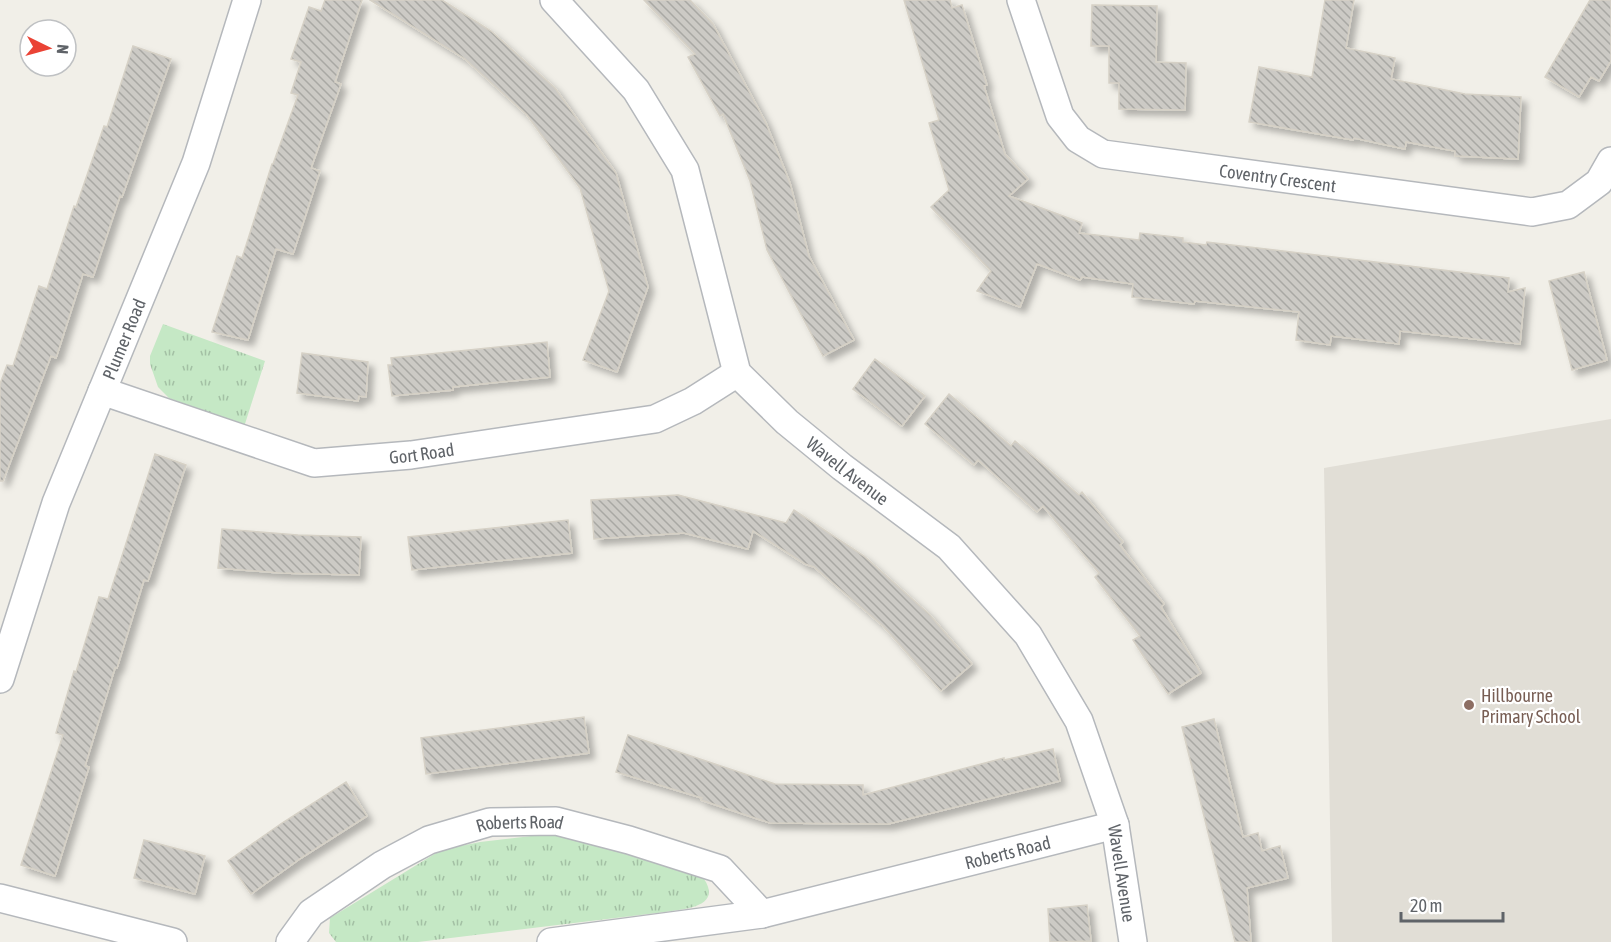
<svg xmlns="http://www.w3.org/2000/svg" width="1611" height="942" font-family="'Asap Condensed',sans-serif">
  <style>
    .education { fill: #e1ded6 }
    .grass { fill: url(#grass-tufts) }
    .building { fill: url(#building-back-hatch); stroke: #d6d1c6; stroke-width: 1.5; filter: url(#shadow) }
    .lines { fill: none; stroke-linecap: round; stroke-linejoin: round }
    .minor-casing { stroke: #b5b8bc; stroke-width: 30 }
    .minor { stroke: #fff; stroke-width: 27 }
    .education-dot { fill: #8d6e63; stroke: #fff; stroke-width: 2 }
    .labels { text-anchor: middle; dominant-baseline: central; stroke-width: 4.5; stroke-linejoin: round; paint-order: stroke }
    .street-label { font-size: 18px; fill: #5f6368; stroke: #fff }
    .education-label { font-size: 18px; fill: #785e54; stroke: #fff; text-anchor: start }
  </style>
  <defs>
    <pattern id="grass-tufts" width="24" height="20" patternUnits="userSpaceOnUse" patternTransform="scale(1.5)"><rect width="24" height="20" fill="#c5e8c5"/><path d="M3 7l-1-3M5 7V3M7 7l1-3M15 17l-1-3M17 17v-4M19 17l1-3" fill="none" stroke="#a3c0a4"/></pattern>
    <pattern id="building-back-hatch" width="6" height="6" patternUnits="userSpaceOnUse" patternTransform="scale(1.5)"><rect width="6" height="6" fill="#cccac5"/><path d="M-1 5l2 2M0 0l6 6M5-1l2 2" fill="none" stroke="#a9a8a4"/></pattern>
    <filter id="shadow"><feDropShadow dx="5.5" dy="5.5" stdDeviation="3" flood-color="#0004"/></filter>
  </defs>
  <rect width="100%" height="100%" fill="#f1efe8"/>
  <!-- education -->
  <path class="education" d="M1611 419V942H1332L1324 468Z"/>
  <!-- grass -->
  <path class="grass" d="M163 324 265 361 244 427 169 398 158 387 150 364V356Z
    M556 833 598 842 702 876C725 907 685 909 665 912L418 942H336L329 933 330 918 441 850 480 842Z"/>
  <!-- building -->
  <path class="building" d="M325 0H362L335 82 341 84 311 168 320 171 293 254 276 249 248 340 212 332 237 256 242 258 272 164H273L298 95 291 93 301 62 291 59 309 7 321 11Z
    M370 0H442L491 31 555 88 616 173 648 287 617 372 583 360 609 291 580 188 527 115 465 59Z
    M644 0H690L713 24 766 123 790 183 809 256 854 340 823 356 767 250 750 181 723 114 720 116 688 57 695 54Z
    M904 0H950L952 8 962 5 987 85 984 86 1005 154 1028 179 1009 196 1082 223 1079 233 1139 240 1140 233 1183 238V242L1206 245 1207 242 1509 278 1508 292 1525 288 1520 344 1400 331 1399 344 1331 336 1330 345 1296 340 1299 312 1195 301 1194 304 1132 297 1133 284 1082 277 1080 280 1037 264 1020 307 977 291 991 271 931 207 949 190 929 123 939 120Z
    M1325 0H1354L1346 48 1395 58 1391 79 1465 94 1521 97 1518 159 1455 156V151L1406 142 1405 149 1354 138 1353 140 1249 122 1259 67 1312 77Z
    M1590 0H1611V61L1599 81 1591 77 1579 97 1545 77Z
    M1092 5 1157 6 1156 62 1186 63 1185 110 1119 109V83H1109V46H1091Z
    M133 46 171 59 122 197 120 196 93 277 83 274 56 358 51 356 3 481H0V384L7 365 13 366 39 286 47 289 74 206 76 207 104 126 107 127Z
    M1584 272 1607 360 1572 370 1549 281Z
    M547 342 550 377 453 387V390L392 396 388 365H392L391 358Z
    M302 353 368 362 366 397 359 396 358 401 297 393Z
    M875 359 925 396 902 426 853 389Z
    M949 394 1011 446 1015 441 1079 495 1082 492 1123 542 1120 545 1164 604 1161 607 1201 673 1168 694 1133 640 1140 636 1095 577 1099 573 1043 506 1037 512 978 460 974 465 925 424Z
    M155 454 186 465 148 581 144 580 117 668H115L85 766 89 767 55 876 21 865 63 735 56 733 74 671 76 672 99 597 108 599Z
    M678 495 786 523 794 510 864 556 929 614 972 664 941 691 883 626 814 567 805 564 753 531 748 549 684 533 594 539 591 500Z
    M568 520 572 553 412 570 408 537Z
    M222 529 298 535 361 537 359 575 280 573 218 568Z
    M584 717 589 753 426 774 421 738Z
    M1214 719 1243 837 1258 833 1262 851 1280 846 1288 878 1247 888 1251 942H1235L1182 727Z
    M628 735 775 784 863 785V795L1004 758V760L1053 749 1060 781 888 824 770 823 701 800 702 798 616 772Z
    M346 782 367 816 301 858 251 894 228 861 282 823Z
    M144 840 205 856 195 894 134 878Z
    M1087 905 1091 941 1050 942 1048 909Z"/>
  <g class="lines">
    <defs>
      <g id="minor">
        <path id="s1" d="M554 0 636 90 685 170 737 373 787 422 842 467 949 547 1028 635 1079 721 1115 825 1133 942"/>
        <path id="s2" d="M1021 0 1060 116 1078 139 1103 154 1532 212 1568 205 1599 182 1611 161"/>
        <path id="s3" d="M102 391 314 463 411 455 655 419 693 401 737 373"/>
        <path id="s4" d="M0 679 56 503 196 163 247 0"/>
        <path d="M0 898 173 942"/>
        <path id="s5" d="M290 942 311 913 382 865 429 840 490 822 556 821 629 840 720 869 762 914"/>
        <path id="s6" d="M551 942 762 914 1115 825"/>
      </g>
    </defs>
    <!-- minor casing -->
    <use href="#minor" class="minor-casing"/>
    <!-- minor -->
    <use href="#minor" class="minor"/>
  </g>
  <!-- markers -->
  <circle class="education-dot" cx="1469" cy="705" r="6"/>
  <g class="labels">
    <!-- street labels -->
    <g class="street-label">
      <text stroke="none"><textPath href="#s2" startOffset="357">Coventry Crescent</textPath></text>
      <text stroke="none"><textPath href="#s4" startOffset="362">Plumer Road</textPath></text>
      <text stroke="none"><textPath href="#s3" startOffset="332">Gort Road</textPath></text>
      <text stroke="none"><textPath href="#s1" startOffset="573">Wavell Avenue</textPath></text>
      <text stroke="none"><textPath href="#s5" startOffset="268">Roberts Road</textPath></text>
      <text stroke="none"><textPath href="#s6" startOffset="466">Roberts Road</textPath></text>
      <text stroke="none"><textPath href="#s1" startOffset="1077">Wavell Avenue</textPath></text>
    </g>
    <!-- education labels -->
    <g class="education-label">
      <text x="1481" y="695">Hillbourne<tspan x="1481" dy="21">Primary School</tspan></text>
    </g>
  </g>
  <!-- north arrow -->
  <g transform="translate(48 48) rotate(95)"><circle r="28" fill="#ffffff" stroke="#bfc1c3" stroke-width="1.5"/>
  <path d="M0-4.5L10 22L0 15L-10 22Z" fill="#ea4335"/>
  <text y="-9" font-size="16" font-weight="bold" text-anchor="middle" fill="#5f6368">N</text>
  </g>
  <!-- scale -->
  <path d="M1401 912v9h102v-9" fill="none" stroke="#5f6368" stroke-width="3"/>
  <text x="1410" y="912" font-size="18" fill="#5f6368" stroke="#ffffff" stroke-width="4.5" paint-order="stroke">20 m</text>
</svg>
